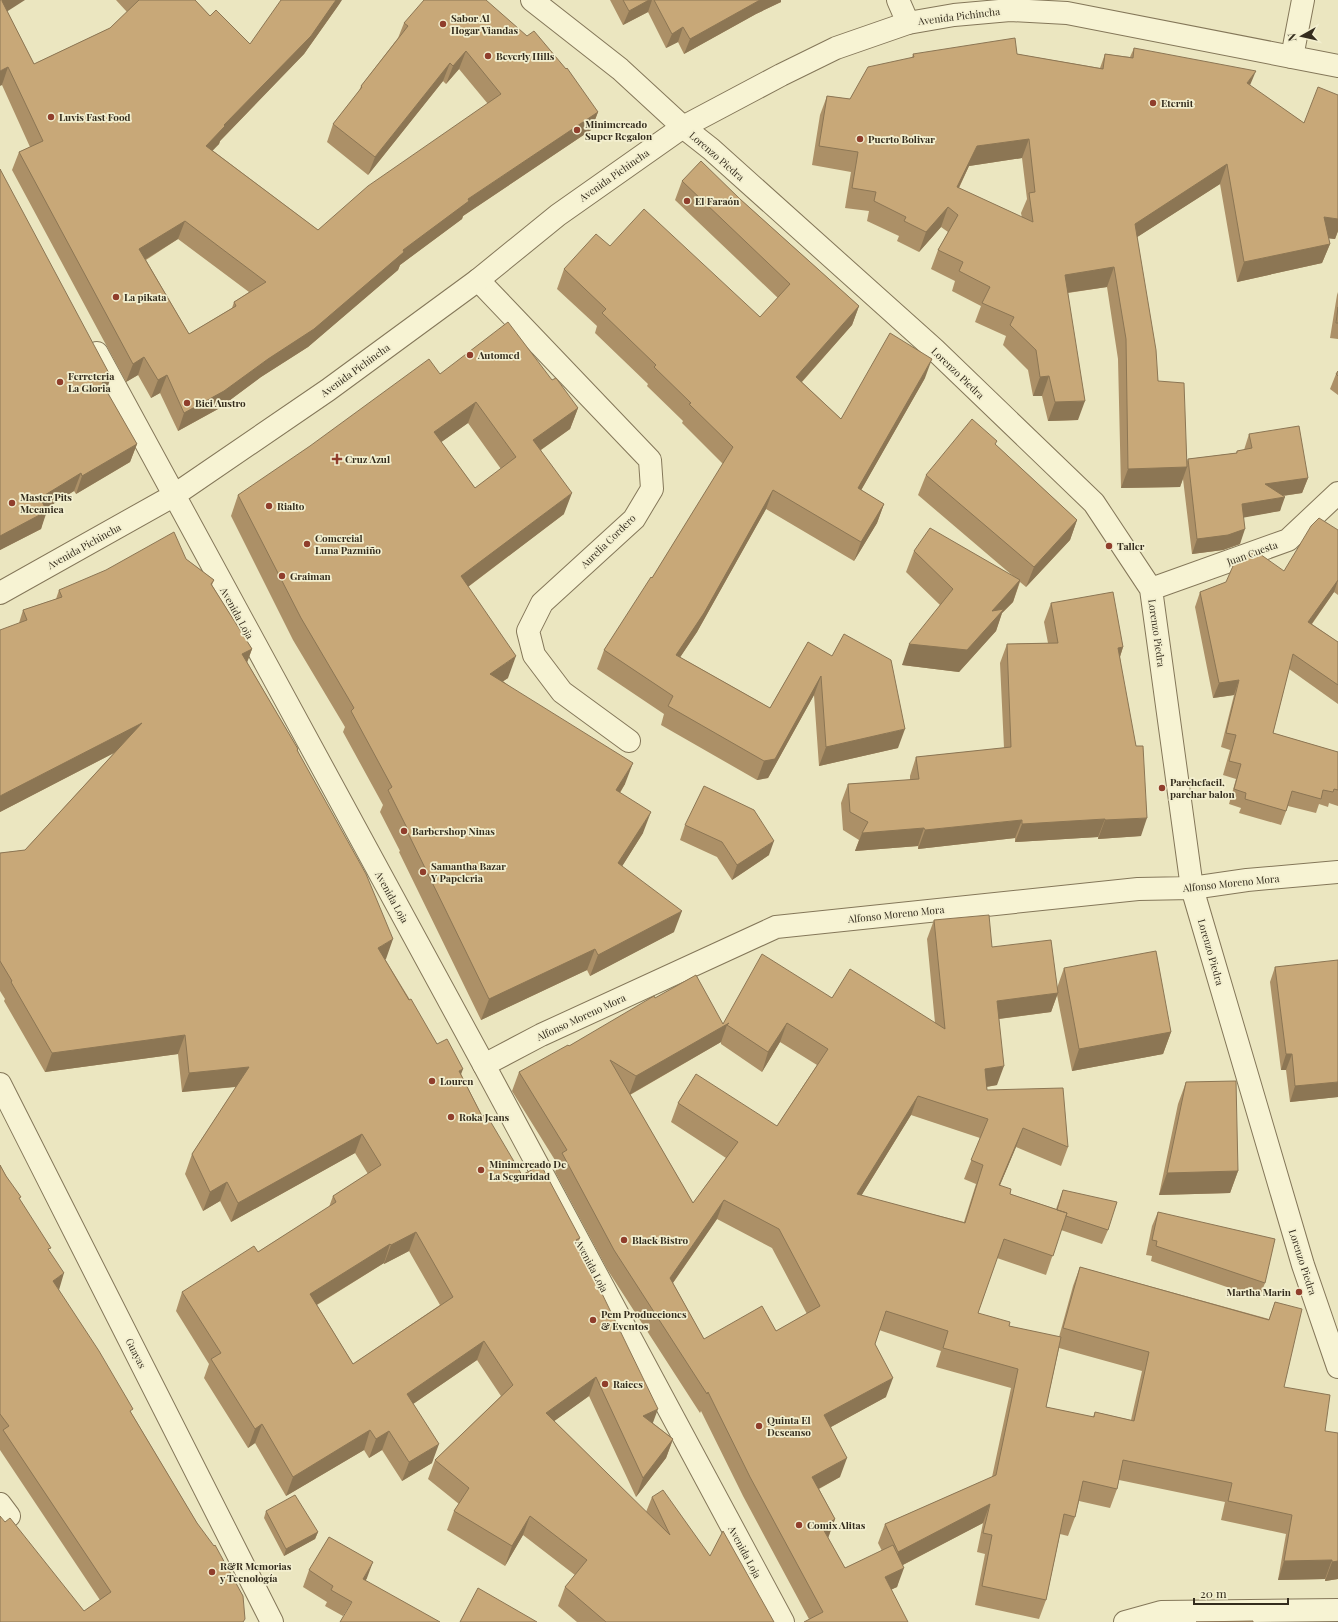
<svg xmlns="http://www.w3.org/2000/svg" width="1338" height="1622" font-family="'Playfair Display',serif">
  <style>
    .lines { fill: none; stroke-linecap: round; stroke-linejoin: round }
    .minor-casing { stroke: #847759; stroke-width: 24 }
    .tertiary-casing { stroke: #847759; stroke-width: 24 }
    .minor { stroke: #f7f3d3; stroke-width: 22 }
    .tertiary { stroke: #f7f3d3; stroke-width: 22 }
    .wall { fill: #ac9067; fill-rule: evenodd }
    .shaded-wall { fill: #8c7654 }
    .building { fill: #c8a878; stroke: #8c7654; fill-rule: evenodd }
    .poi-dot { fill: #903e2c; stroke: #f3efcf; stroke-width: 1.5 }
    .labels { text-anchor: middle; dominant-baseline: central; stroke-width: 3.5; stroke-linejoin: round; paint-order: stroke }
    .street-label { font-size: 10px; fill: #342c1d; stroke: #f3efcf }
    .poi-label { font-size: 10px; font-weight: bold; fill: #342c1d; stroke: #f3efcf; text-anchor: start }
  </style>
  <rect width="100%" height="100%" fill="#ebe6c0"/>
  <g class="lines">
    <defs>
      <path id="minor" d="M532 0 620 69 683 127 711 149 934 349 1094 503 1151 589 1192 888 1303 1265 1338 1367
        M898 0 908 23
        M1292 57 1303 0
        M478 280 650 460 652 489 634 519 542 603 528 631 534 655 562 692 629 741
        M1151 589 1288 540 1338 493
        M484 1065 541 1035 776 927 1138 889 1192 888 1247 880 1338 872
        M0 1084 272 1622
        M0 1504 9 1516
        M1125 1622 1161 1612 1338 1610"/>
      <path id="tertiary" d="M97 353 484 1065 783 1622
        M0 593 173 496 328 390 478 280 558 215 683 127 781 75 836 48 908 23 954 15 1010 10 1067 13 1338 66"/>
    </defs>
    <!-- minor casing -->
    <use href="#minor" class="minor-casing"/>
    <!-- tertiary casing -->
    <use href="#tertiary" class="tertiary-casing"/>
    <!-- minor -->
    <use href="#minor" class="minor"/>
    <!-- tertiary -->
    <use href="#tertiary" class="tertiary"/>
  </g>
  <!-- wall -->
  <path class="wall" d="M116 0H195L210 16 250 44 340 3 304 54 220 141 219 144 212 150 318 230 488 104 459 69 446 84 443 81 368 175 327 142 333 124 359 91 361 86 398 38 404 23 598 112 591 130 463 216 462 219 400 265 398 270 308 347 261 377 218 409 178 431 160 393 151 398 138 375 126 382 12 170 19 152 30 147 2 85 7 11 34 64 110 28 127 12ZM178 239 249 292 234 302 232 308 189 334 146 260Z
    M610 0H781V2L756 14 684 54 678 42 666 48 648 12 623 25Z
    M1134 48 1250 86 1304 123 1338 95V231L1335 239 1328 238 1330 244 1322 263 1237 282 1220 184 1137 237 1158 381 1187 461 1188 459 1236 453 1237 451 1244 450 1249 434 1308 478 1302 493 1283 496 1280 511 1243 517 1240 544 1223 550 1192 554 1183 479 1180 487 1121 488 1118 359 1107 287 1068 293 1078 420 1048 421 1042 396H1033L1028 370 1003 345 1006 336 975 322 981 306 952 291 955 281 931 269 938 250 948 232 941 227 919 252 897 241 899 236 867 221 869 211 845 208 851 172 812 165 820 115 827 96 850 99 912 58 913 54H1017L1100 68 1105 54 1130 57ZM1022 158 1027 199 1021 213 1022 218 959 188 969 166Z
    M0 169 106 391 137 444 130 462 76 494 74 491 46 508 41 529 0 550Z
    M682 181 740 199 859 306 852 325 802 382 841 419 925 378 861 490 884 504 877 523 854 561 766 509 697 632 680 657 770 708 808 642 898 748 819 766 814 695 768 778 757 780 661 725 664 714 597 669 604 650 652 578 723 464 682 423 683 421 647 386 648 384 595 333 597 326 557 289 564 269 610 246 760 317 778 298 675 200Z
    M1338 292V339L1330 338 1337 295Z
    M1338 371V395L1330 389 1336 374Z
    M440 374 552 380 578 408 570 429 541 450 564 514 468 587 508 678 503 681 625 784 620 793 643 833 622 866 674 932 590 976 587 970 481 1020 399 852 400 851 380 812 383 805 343 732 345 727 293 640 231 516 238 495ZM468 423 501 469 475 488 441 442Z
    M996 445 1077 520 1070 540 1026 587 1020 582 1013 602 1002 613 996 631 959 672 902 665 940 605 906 572 914 551 1013 576 918 495 926 475Z
    M1338 530V595L1334 592 1312 624 1338 642V704L1289 669 1273 733 1338 752V806L1329 803 1328 807 1319 804 1316 813 1288 806 1281 825 1239 813 1241 808 1229 804 1236 779 1223 775 1230 750 1221 747 1234 695 1213 698 1195 607 1200 592 1284 571Z
    M186 559 214 580 212 585 252 649 247 662 298 749V751L386 959H385L437 1044 461 1074 482 1116 522 1175 580 1238 578 1243 653 1423 673 1439 666 1458 636 1497 589 1396 554 1421 646 1512 652 1497 774 1622H577L558 1606 565 1587 575 1575 523 1535 505 1566 447 1530 454 1511 459 1504 428 1479 435 1460 501 1396 477 1360 413 1404 432 1463 402 1481 382 1450 369 1458 364 1450 286 1496 255 1443 248 1448 204 1378 209 1364 176 1311 182 1292 258 1252 329 1207 333 1196 368 1174 355 1153 231 1222 220 1201 203 1211 185 1174 192 1154 236 1087 182 1092 178 1054 45 1072 4 1001 5 999 0 991V853L25 850 114 753 0 812 19 623 23 610 56 599 59 590ZM409 1251 440 1305 353 1364 317 1305 384 1263V1264Z
    M1051 603 1123 647 1120 657 1141 836 1098 839V837L1015 842V838L918 849V846L855 851 859 840 843 830 841 803 848 784 910 780V776L916 757 1004 748 1000 663 1007 644 1048 643 1044 622Z
    M685 825 769 855 732 880 717 857 680 840Z
    M934 920 992 947 1057 988 1064 968 1171 1032 1163 1054 1072 1071 1057 995 1051 1012 999 1019 997 1085 987 1087V1090L1068 1147 1061 1166 1016 1147 1000 1185 1010 1194 1056 1209 1063 1190 1108 1230 1102 1244 1061 1230 1046 1275 997 1258 978 1313 1009 1326 1059 1337 1073 1286 1080 1267 1269 1319 1275 1302 1284 1387 1325 1431 1338 1462V1579L1325 1581V1579L1278 1580 1286 1534 1221 1520 1225 1502 1119 1480 1117 1489 1110 1508 1079 1501 1075 1517 1068 1536 1060 1534 1046 1600 1039 1619 975 1605 985 1554 977 1552 983 1523 903 1565 897 1587 892 1589 809 1619 743 1496 701 1411 700 1413 607 1269 555 1172 558 1165 512 1091 519 1072 569 1046 655 998 723 1024 832 998 935 1023 927 939ZM721 1042V1044L762 1072 780 1042 817 1065 777 1126 678 1103 671 1122 726 1158 693 1203 630 1095ZM911 1115 980 1138 964 1179 976 1184 964 1222 861 1196ZM717 1219 772 1248 807 1314 776 1331 704 1339 673 1283ZM879 1330 941 1351 936 1367 1011 1388 992 1477 885 1524 878 1543 882 1551 845 1568 828 1538 835 1519 819 1489 840 1477 831 1427 886 1397 875 1344ZM1059 1348 1142 1371 1131 1420 1095 1412 1093 1417 1046 1407Z
    M1275 967 1338 1097 1290 1102 1286 1070H1281L1270 982Z
    M1186 1082 1238 1171 1230 1193 1159 1195 1178 1104Z
    M0 1165 49 1251 58 1290 197 1523 243 1596 0 1622 5 1522 84 1611 100 1600 0 1450Z
    M1158 1212 1265 1283 1259 1298 1151 1261 1152 1256 1146 1255 1152 1226Z
    M266 1511 318 1532 315 1539 284 1556 264 1518Z
    M309 1570 367 1578 343 1616 325 1606 327 1602 303 1587Z"/>
  <!-- shaded-wall -->
  <path class="shaded-wall" d="M3 0H25L0 16 2 1Z
    M336 0H342L340 3 304 54 220 141 219 144 200 164 206 146 224 125Z
    M649 0H652L648 12 623 25 629 11Z
    M760 0H781V2L756 14 684 54 690 39Z
    M683 27 678 42 666 48 672 34Z
    M466 51 459 69 446 84 453 66Z
    M450 63 443 81 368 175 375 157Z
    M8 67 2 85 0 86V71Z
    M1256 71 1248 90 1247 83Z
    M598 112 591 130 463 216 462 219 400 265 398 270 308 347 261 377 218 409 178 431 184 413 403 250 468 199Z
    M1029 139 1022 158 969 166 950 206 957 187 977 146Z
    M1227 164 1220 184 1128 243 1135 224Z
    M948 207 941 227 919 252 926 232Z
    M1324 217 1338 219V231L1335 239 1317 237Z
    M185 221 178 239 133 267 139 249Z
    M1330 244 1322 263 1237 282 1244 262Z
    M1114 267 1107 287 1058 294 1065 275Z
    M859 306 852 325 789 396 796 377Z
    M144 357 138 375 126 382 133 364Z
    M932 359 925 378 851 508 858 488Z
    M167 375 160 393 151 398 158 380Z
    M1049 376 1042 396H1033L1040 377Z
    M111 377 105 395 102 383Z
    M1085 401 1078 420 1048 421 1055 402Z
    M476 402 468 423 426 453 434 432Z
    M578 408 570 429 525 461 533 440Z
    M137 444 130 462 76 494 82 476Z
    M1187 467 1180 487 1121 488 1128 469Z
    M81 473 74 491 34 516 40 498Z
    M1308 478 1302 493 1260 499 1265 484Z
    M773 490 766 509 697 632 669 674 676 655Z
    M572 493 564 514 453 598 461 576Z
    M1285 497 1280 511 1236 519 1242 504Z
    M884 504 877 523 854 561 861 542Z
    M47 511 41 529 0 550V536Z
    M1077 520 1070 540 1026 587 1034 567Z
    M1245 529 1240 544 1223 550 1192 554 1197 539Z
    M1020 580 1013 602 1002 613 996 631 959 672 902 665 909 644 992 611Z
    M1338 580 1334 592 1303 636 1308 622Z
    M1123 647 1117 666 1118 648Z
    M252 649 245 668 242 654Z
    M516 656 508 678 483 695 490 674Z
    M821 676 814 695 768 778 757 780 764 761Z
    M1239 680 1234 695 1213 698 1219 683Z
    M142 723 135 742 0 812V796Z
    M905 729 898 748 819 766 826 747Z
    M633 763 625 784 608 811 616 790Z
    M651 812 643 833 611 884 618 863Z
    M1147 818 1141 836 1098 839 1105 820Z
    M1105 819 1098 837 1015 842 1022 824Z
    M1022 820 1015 838 918 849 925 830Z
    M924 828 918 846 855 851 862 833Z
    M774 841 769 855 732 880 737 865Z
    M682 911 674 932 590 976 598 955Z
    M393 939 386 959 371 968 378 948Z
    M595 949 587 970 481 1020 489 999Z
    M1058 993 1051 1012 990 1020 997 1001Z
    M729 1023 727 1025 721 1042 629 1095 636 1076Z
    M787 1023 780 1042 762 1072 768 1052Z
    M1171 1032 1163 1054 1072 1071 1079 1049Z
    M185 1035 178 1054 45 1072 52 1053Z
    M1286 1054H1292L1286 1070H1281Z
    M1004 1066 997 1085 978 1088 985 1069Z
    M249 1067 242 1086 182 1092 189 1073Z
    M463 1069 456 1088 459 1071Z
    M1338 1082V1097L1290 1102 1295 1086Z
    M918 1096 911 1115 850 1214 857 1194Z
    M1023 1128 1016 1147 992 1204 999 1185Z
    M362 1134 355 1153 231 1222 238 1203Z
    M1238 1171 1230 1193 1159 1195 1167 1173Z
    M227 1182 220 1201 203 1211 210 1192Z
    M724 1200 717 1219 663 1297 670 1278Z
    M416 1232 409 1251 384 1264 391 1245Z
    M390 1244 384 1263 303 1313 310 1294Z
    M64 1273 59 1290 53 1281Z
    M484 1341 477 1360 400 1413 407 1394Z
    M596 1377 589 1396 539 1432 546 1413Z
    M893 1378 886 1397 818 1434 824 1415Z
    M658 1409 651 1428 643 1416Z
    M262 1424 255 1443 248 1448 255 1429Z
    M370 1430 364 1450 286 1496 293 1477Z
    M389 1431 382 1450 369 1458 376 1439Z
    M673 1439 666 1458 636 1497 643 1478Z
    M439 1444 432 1463 402 1481 409 1462Z
    M847 1458 840 1477 805 1496 812 1477Z
    M990 1504 983 1523 891 1571 898 1552Z
    M530 1516 523 1535 505 1566 512 1546Z
    M835 1519 828 1538 822 1527Z
    M318 1532 315 1539 284 1556 286 1549Z
    M1332 1560 1325 1579 1278 1580 1284 1561Z
    M1338 1561V1579L1325 1581 1332 1562Z
    M373 1562 367 1578 357 1595 363 1579Z
    M904 1568 897 1587 878 1596 885 1577Z"/>
  <!-- building -->
  <path class="building" d="M0 0H3L2 1 34 64 110 28 139 0H195L210 16 216 10 250 44 281 0H336L311 36 224 125 225 126 206 146 318 230 368 186 501 94 466 51 453 66 450 63 375 157 333 124 362 87 361 86 408 26 404 23 424 0H486L527 36 534 31 566 69 567 68 598 112 468 199 469 201 403 250 404 252 314 329 268 359 224 391 184 413 167 375 158 380 144 357 133 364 19 152 43 141 8 67 0 71ZM185 221 266 282 234 302 236 306 189 334 139 249Z
    M623 0H649L629 11Z
    M654 0H760L690 39 683 27 672 34Z
    M1015 38 1017 54 1103 69 1105 54 1133 58 1134 48 1256 71 1247 83 1304 123 1318 87 1338 95V219L1324 217 1330 244 1244 262 1227 164 1135 224 1156 350 1158 381 1184 383 1187 467 1128 469 1126 339 1114 267 1065 275 1085 401 1055 402 1049 376 1040 377 1036 350 1010 325 1014 317 982 303 990 287 959 271 963 262 938 250 958 215 948 207 926 232 904 221 906 217 874 201 876 192 852 188 858 152 819 146 827 96 850 99 868 67 914 57 913 54ZM1029 139 1035 192 1029 193 1033 222 957 187 977 146Z
    M701 161 740 199 859 306 796 377 841 419 890 333 932 359 858 488 884 504 861 542 773 490 704 613 676 655 770 708 808 642 832 656 844 634 891 660 905 729 826 747 821 676 775 759 764 761 668 706 673 696 604 650 651 577 652 578 733 447 689 404 691 403 654 367 656 365 602 313 606 309 564 269 596 234 610 246 644 209 760 317 790 284 682 181Z
    M0 169 111 377 102 383 137 444 82 476 81 473 40 498 47 511 0 536Z
    M1338 307V323H1336Z
    M508 322 552 380 556 378 578 408 533 440 572 493 461 576 516 656 490 674 633 763 616 790 651 812 618 863 682 911 598 955 595 949 489 999 407 831 408 830 388 790 392 787 351 711 354 708 301 618 238 495 310 446 429 359 440 374ZM476 402 516 457 475 488 434 432Z
    M1338 371V376L1336 374Z
    M972 419 997 441 995 444 1077 520 1034 567 926 475Z
    M1299 426 1308 478 1265 484 1285 497 1242 504 1245 529 1228 535 1197 539 1188 459 1237 453V451L1252 448 1249 434Z
    M1319 518 1338 530V580L1308 622 1338 642V685L1293 654 1273 733 1338 752V790L1334 789 1333 792 1323 790 1321 799 1292 791 1286 811 1245 799 1246 793 1234 789 1241 764 1229 761 1236 735 1226 733 1239 680 1219 683 1200 592 1226 582 1236 559 1257 552 1284 571 1311 526Z
    M930 528 1020 580 992 611 1004 609 967 650 909 644 953 589 914 551Z
    M174 532 186 559 214 580 211 584 252 649 242 654 298 749 297 750 366 874 393 939 378 948 409 1000 411 999 437 1044 447 1039 463 1069 459 1071 482 1116 486 1114 522 1175 541 1165 580 1238 576 1240 658 1409 643 1416 673 1439 643 1478 596 1377 546 1413 670 1535 652 1497 663 1490 710 1556 723 1531 774 1622H606L565 1587 587 1560 530 1516 512 1546 454 1511 469 1488 435 1460 513 1385 484 1341 407 1394 439 1444 409 1462 389 1431 376 1439 370 1430 293 1477 262 1424 255 1429 211 1359 221 1353 182 1292 254 1246 258 1252 336 1202 333 1196 381 1165 362 1134 238 1203 227 1182 210 1192 192 1154 249 1067 189 1073 185 1035 52 1053 11 982 12 981 0 961V853L25 850 142 723 0 796V630L27 620 23 610 62 597 59 590 106 570ZM416 1232 453 1297 353 1364 310 1294 390 1244 391 1245Z
    M1113 592 1123 647 1118 648 1136 746H1143L1147 818 1105 820V819L1022 824V820L925 830 924 828 862 833 868 822 850 812 848 784 919 779 916 757 1011 747 1007 644 1058 643 1051 603Z
    M704 786 754 810 774 841 737 865 722 842 685 825Z
    M989 915 992 947 1051 940 1058 993 997 1001 1004 1066 985 1069 987 1090 1063 1088 1068 1147 1023 1128 999 1185 1011 1189 1010 1194 1067 1213 1053 1256 1004 1239 978 1313 1010 1322 1009 1326 1061 1337 1046 1407 1094 1417 1095 1412 1134 1421 1149 1352 1063 1328 1080 1267 1269 1320 1275 1302 1302 1309 1284 1387 1330 1395 1325 1431 1338 1433V1561L1332 1562V1560L1284 1561 1292 1515 1228 1501 1232 1483 1123 1460 1117 1489 1083 1481 1075 1517 1064 1514 1046 1600 982 1586 992 1535 983 1533 990 1504 898 1552 885 1524 996 1475 1018 1369 943 1348 948 1331 886 1311 875 1344 893 1378 824 1415 847 1458 812 1477 835 1519 822 1527 845 1568 893 1545 904 1568 885 1577 908 1622H804L823 1612 750 1477 708 1392 707 1394 614 1250 562 1153 567 1150 519 1072 568 1045 569 1046 654 996 655 998 696 975 723 1024 762 954 832 998 850 969 945 1029 934 920ZM729 1023 727 1025 768 1052 787 1023 828 1049 777 1126 696 1074 678 1103 738 1142 693 1203 610 1060 636 1076ZM918 1096 988 1119 971 1160 983 1165 965 1223 857 1194ZM724 1200 779 1229 820 1306 776 1331 762 1306 704 1339 670 1278Z
    M1156 951 1171 1032 1079 1049 1064 968Z
    M1338 960V1082L1295 1086 1292 1054H1286L1275 967Z
    M1236 1081 1238 1171 1167 1173 1186 1082Z
    M0 1165 6 1176 21 1197 19 1198 51 1248 48 1249 64 1273 53 1281 99 1351 133 1409 130 1411 197 1523 214 1546 215 1545 243 1596 245 1619 243 1622H0V1516L5 1522 10 1518 84 1611 111 1592 3 1430 9 1426 0 1414Z
    M1063 1190 1117 1202 1108 1230 1066 1216 1067 1213 1057 1210Z
    M1158 1212 1275 1239 1265 1283 1156 1246 1157 1241 1152 1240Z
    M295 1495 318 1532 286 1549 266 1511Z
    M329 1537 373 1562 363 1579 440 1622H340L352 1602 331 1590 333 1586 309 1570Z
    M478 1588 537 1622H460Z
    M1253 1621V1622H1196Z"/>
  <!-- markers -->
  <g class="poi-dot">
    <circle cx="443" cy="24" r="4"/>
    <circle cx="488" cy="56" r="4"/>
    <circle cx="1153" cy="103" r="4"/>
    <circle cx="51" cy="117" r="4"/>
    <circle cx="577" cy="130" r="4"/>
    <circle cx="860" cy="139" r="4"/>
    <circle cx="687" cy="201" r="4"/>
    <circle cx="116" cy="297" r="4"/>
    <circle cx="470" cy="355" r="4"/>
    <circle cx="60" cy="382" r="4"/>
    <circle cx="187" cy="403" r="4"/>
    <path d="M335 453h4v4h4v4h-4v4h-4v-4h-4v-4h4z"/>
    <circle cx="12" cy="503" r="4"/>
    <circle cx="269" cy="506" r="4"/>
    <circle cx="307" cy="544" r="4"/>
    <circle cx="1109" cy="546" r="4"/>
    <circle cx="282" cy="576" r="4"/>
    <circle cx="1162" cy="788" r="4"/>
    <circle cx="404" cy="831" r="4"/>
    <circle cx="423" cy="872" r="4"/>
    <circle cx="432" cy="1081" r="4"/>
    <circle cx="451" cy="1117" r="4"/>
    <circle cx="481" cy="1170" r="4"/>
    <circle cx="624" cy="1240" r="4"/>
    <circle cx="1299" cy="1292" r="4"/>
    <circle cx="593" cy="1320" r="4"/>
    <circle cx="605" cy="1384" r="4"/>
    <circle cx="759" cy="1426" r="4"/>
    <circle cx="799" cy="1525" r="4"/>
    <circle cx="212" cy="1572" r="4"/>
  </g>
  <g class="labels">
    <!-- street labels -->
    <g class="street-label">
      <text transform="translate(959 16) rotate(-7)">Avenida Pichincha</text>
      <text transform="translate(717 156) rotate(41)">Lorenzo Piedra</text>
      <text transform="translate(614 175) rotate(-35)">Avenida Pichincha</text>
      <text transform="translate(355 370) rotate(-36)">Avenida Pichincha</text>
      <text transform="translate(958 373) rotate(44)">Lorenzo Piedra</text>
      <text transform="translate(608 541) rotate(-44)">Aurelia Cordero</text>
      <text transform="translate(84 546) rotate(-29)">Avenida Pichincha</text>
      <text transform="translate(1252 553) rotate(-20)">Juan Cuesta</text>
      <text transform="translate(237 613) rotate(61)">Avenida Loja</text>
      <text transform="translate(1157 633) rotate(82)">Lorenzo Piedra</text>
      <text transform="translate(1231 883) rotate(-6)">Alfonso Moreno Mora</text>
      <text transform="translate(392 897) rotate(61)">Avenida Loja</text>
      <text transform="translate(896 914) rotate(-6)">Alfonso Moreno Mora</text>
      <text transform="translate(1211 952) rotate(74)">Lorenzo Piedra</text>
      <text transform="translate(581 1017) rotate(-25)">Alfonso Moreno Mora</text>
      <text transform="translate(1303 1262) rotate(72)">Lorenzo Piedra</text>
      <text transform="translate(592 1266) rotate(62)">Avenida Loja</text>
      <text transform="translate(136 1353) rotate(63)">Guayas</text>
      <text transform="translate(745 1552) rotate(62)">Avenida Loja</text>
    </g>
    <!-- poi labels -->
    <g class="poi-label">
      <text x="451" y="18">Sabor Al<tspan x="451" dy="12">Hogar Viandas</tspan></text>
      <text x="496" y="56">Beverly Hills</text>
      <text x="1161" y="103">Eternit</text>
      <text x="59" y="117">Luvis Fast Food</text>
      <text x="585" y="124">Minimercado<tspan x="585" dy="12">Super Regalon</tspan></text>
      <text x="868" y="139">Puerto Bolivar</text>
      <text x="695" y="201">El Faraón</text>
      <text x="124" y="297">La pikata</text>
      <text x="478" y="355">Automed</text>
      <text x="68" y="376">Ferreteria<tspan x="68" dy="12">La Gloria</tspan></text>
      <text x="195" y="403">Bici Austro</text>
      <text x="345" y="459">Cruz Azul</text>
      <text x="20" y="497">Master Pits<tspan x="20" dy="12">Mecanica</tspan></text>
      <text x="277" y="506">Rialto</text>
      <text x="315" y="538">Comercial<tspan x="315" dy="12">Luna Pazmiño</tspan></text>
      <text x="1117" y="546">Taller</text>
      <text x="290" y="576">Graiman</text>
      <text x="1170" y="782">Parchefacil,<tspan x="1170" dy="12">parchar balon</tspan></text>
      <text x="412" y="831">Barbershop Ninas</text>
      <text x="431" y="866">Samantha Bazar<tspan x="431" dy="12">Y Papeleria</tspan></text>
      <text x="440" y="1081">Louren</text>
      <text x="459" y="1117">Roka Jeans</text>
      <text x="489" y="1164">Minimercado De<tspan x="489" dy="12">La Seguridad</tspan></text>
      <text x="632" y="1240">Black Bistro</text>
      <text x="1291" y="1292" text-anchor="end">Martha Marin</text>
      <text x="601" y="1314">Pcm Producciones<tspan x="601" dy="12">&amp; Eventos</tspan></text>
      <text x="613" y="1384">Raices</text>
      <text x="767" y="1420">Quinta El<tspan x="767" dy="12">Descanso</tspan></text>
      <text x="807" y="1525">Comix Alitas</text>
      <text x="220" y="1566">R&amp;R Memorias<tspan x="220" dy="12">y Tecnología</tspan></text>
    </g>
  </g>
  <!-- north arrow -->
  <g transform="translate(1302 36) rotate(262)" stroke="#f3efcf" stroke-width="3" paint-order="stroke">
  <path d="M0-3L7 15L0 10L-7 15Z" fill="#342c1d"/>
  <text y="-6" font-size="11" font-weight="bold" text-anchor="middle" fill="#342c1d">N</text>
  </g>
  <!-- scale -->
  <path d="M1194 1598v6h94v-6" fill="none" stroke="#342c1d" stroke-width="2"/>
  <text x="1200" y="1598" font-size="12" fill="#342c1d" stroke="#f3efcf" stroke-width="3" paint-order="stroke">20 m</text>
</svg>
